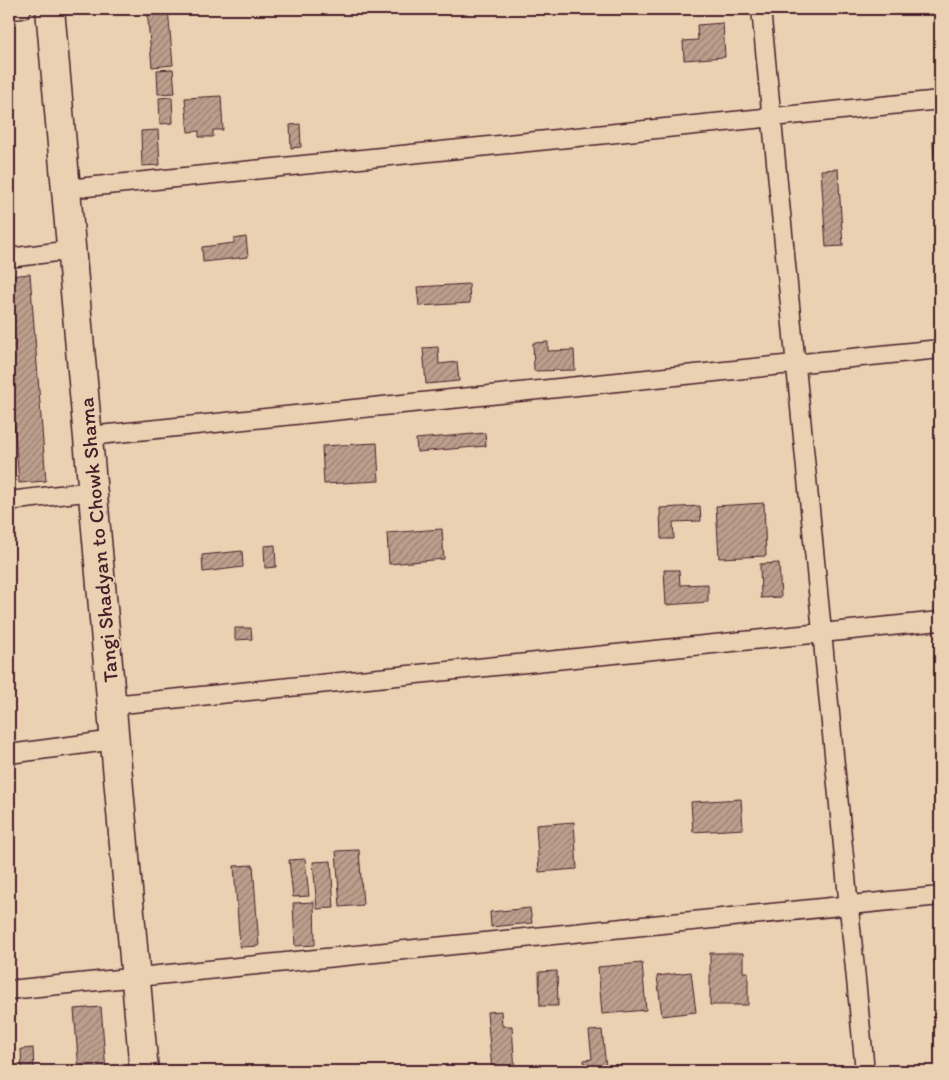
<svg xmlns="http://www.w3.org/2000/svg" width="949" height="1080" font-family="Itim,sans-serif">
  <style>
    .building { fill: url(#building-hatch); stroke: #4a1f2b }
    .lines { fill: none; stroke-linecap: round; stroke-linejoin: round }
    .street-casing { stroke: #4a1f2b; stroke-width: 21 }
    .primary-casing { stroke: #4a1f2b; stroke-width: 31 }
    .street { stroke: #e9d1b1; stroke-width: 18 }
    .primary { stroke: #e9d1b1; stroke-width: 28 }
    .labels { text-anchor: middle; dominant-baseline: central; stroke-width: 4; stroke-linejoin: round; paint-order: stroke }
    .street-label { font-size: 21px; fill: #4a1f2b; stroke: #e9d1b1 }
  </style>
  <defs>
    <pattern id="building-hatch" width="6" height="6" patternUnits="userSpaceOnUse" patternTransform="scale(1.25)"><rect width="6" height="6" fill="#bc9f8c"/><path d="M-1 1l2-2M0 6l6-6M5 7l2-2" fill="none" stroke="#9b8173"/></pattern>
  </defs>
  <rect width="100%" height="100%" fill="#e9d1b1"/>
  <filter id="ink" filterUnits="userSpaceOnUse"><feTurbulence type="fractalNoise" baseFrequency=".02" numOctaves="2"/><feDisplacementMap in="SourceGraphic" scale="10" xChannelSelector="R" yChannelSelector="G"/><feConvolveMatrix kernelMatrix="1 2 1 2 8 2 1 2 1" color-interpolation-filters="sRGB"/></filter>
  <g filter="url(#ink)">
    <!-- building -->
    <path class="building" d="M147 9H168L173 65 152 67Z
      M723 23 725 57 684 60 683 41 698 40 697 25Z
      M173 69 175 93 158 94 157 70Z
      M221 96 223 130H213V137H199V131L188 132 185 98Z
      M172 97 173 123 160 124 159 98Z
      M300 124 301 147 291 148 290 125Z
      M158 130 160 165 142 166 141 131Z
      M933 141H940V170H934Z
      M838 169 843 246 826 247 821 170Z
      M940 182V235L936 183Z
      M246 237 248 257 203 262 202 247 234 243V239Z
      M30 274 46 481 19 483 9 359V276Z
      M469 284 470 303 419 306 417 287Z
      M548 342V351L574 350 575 370 534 371 533 343Z
      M438 347 439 364 457 362 459 381 426 384 423 348Z
      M485 433 486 446 417 452 416 439Z
      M377 443 379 481 324 484 322 446Z
      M764 503 766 556 719 558 716 506Z
      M700 506 701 521 673 522 674 539H661L660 508Z
      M442 529 444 559 389 564 387 533Z
      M275 545 276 567 265 568 264 546Z
      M242 551 243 567 203 572 202 555Z
      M779 563 781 597 761 598 760 564Z
      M664 570H679L680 585 708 584V602L666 605Z
      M235 628H251L252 639 235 640Z
      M741 799 743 829 693 832 691 802Z
      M574 822 577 869 539 872 536 825Z
      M359 850 363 905 340 907 336 851Z
      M305 859 309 896 293 897 289 860Z
      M331 861 334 908 317 909 313 862Z
      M253 865 259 946 240 947 234 866Z
      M314 902 315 945 295 946 293 903Z
      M530 908 532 923 491 927 490 912Z
      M710 953H743V972H748V1005H710Z
      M642 963 646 1010 602 1014 598 967Z
      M557 971 558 1006H540L539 972Z
      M691 972 696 1012 662 1016 657 976Z
      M101 1007 106 1071H79L74 1009Z
      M501 1011 502 1026H512L515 1071H492L487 1012Z
      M602 1030 606 1067 585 1069 584 1060 592 1059 589 1031Z
      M33 1048 34 1071H22L21 1049Z"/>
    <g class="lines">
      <defs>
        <path id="street" d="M761 9 865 1071
          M9 10 22 9
          M67 189 940 100
          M9 258 72 250
          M89 436 940 349
          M9 501 93 491
          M112 705 940 621
          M9 754 115 740
          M9 990 940 896"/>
        <path id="primary" d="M50 9 144 1071"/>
      </defs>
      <!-- street casing -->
      <use href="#street" class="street-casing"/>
      <!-- primary casing -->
      <use href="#primary" class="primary-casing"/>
      <!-- street -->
      <use href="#street" class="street"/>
      <!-- primary -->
      <use href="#primary" class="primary"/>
    </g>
  </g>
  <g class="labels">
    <!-- street labels -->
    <g class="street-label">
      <text transform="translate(98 540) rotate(-95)">Tangi Shadyan to Chowk Shama</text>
    </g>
  </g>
  <!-- margin -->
  <rect width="949" height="1080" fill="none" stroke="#e9d1b1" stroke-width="30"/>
  <rect x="15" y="15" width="919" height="1050" fill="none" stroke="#4a1f2b" stroke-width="2" filter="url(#ink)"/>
</svg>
